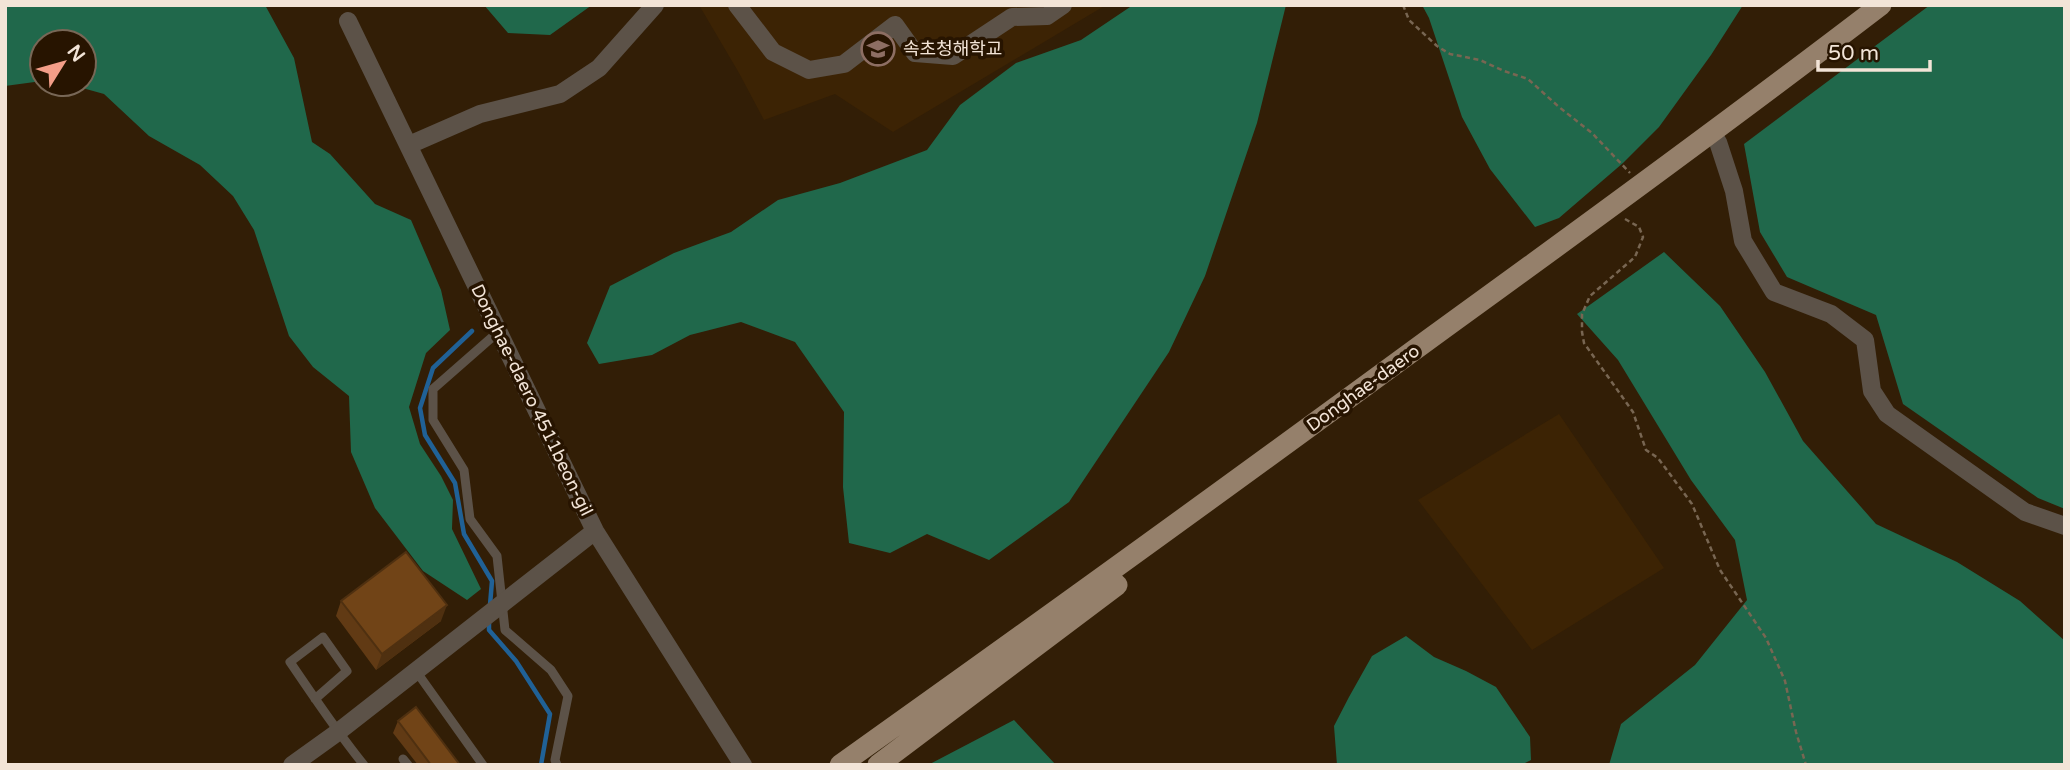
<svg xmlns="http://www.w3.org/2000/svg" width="2070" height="770" font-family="'Varela Round','Noto Sans KR',sans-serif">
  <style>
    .built { fill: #3c2304 }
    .forest { fill: #20684b }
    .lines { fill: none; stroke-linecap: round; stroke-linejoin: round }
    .stream { stroke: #206196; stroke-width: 4.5 }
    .path { stroke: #786652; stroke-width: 2.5; stroke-dasharray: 5 3.5; stroke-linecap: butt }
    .service { stroke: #5c5248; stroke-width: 9 }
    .minor { stroke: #5c5248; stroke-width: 18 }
    .primary { stroke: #95806b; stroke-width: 21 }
    .wall { fill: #613a14 }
    .shaded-wall { fill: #4f3010 }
    .building { fill: #714417; stroke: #4f3010; stroke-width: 2 }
    .labels { text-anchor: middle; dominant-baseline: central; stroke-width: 7; stroke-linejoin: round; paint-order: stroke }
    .poi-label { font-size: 18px; fill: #f2e4d7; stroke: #271400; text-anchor: start }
    .street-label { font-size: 18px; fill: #f2e4d7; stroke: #271400 }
  </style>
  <rect width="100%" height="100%" fill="#321e06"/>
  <!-- built -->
  <path class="built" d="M699 5H1106L893 132 835 94 764 120 739 73Z
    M1559 414 1664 568 1532 650 1418 500Z"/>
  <!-- forest -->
  <path class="forest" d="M5 5H265L294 58 312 142 330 154 375 204 411 220 441 290 450 330 426 353 409 407 420 444 441 476 453 500 452 529 481 589 467 600 423 571 375 508 351 452 349 396 313 367 289 336 254 230 233 196 200 165 149 136 104 94 68 84H84V42H42V81L5 86Z
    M484 5H592L550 35 508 33Z
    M1133 5H1286L1257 123 1205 276 1169 352 1069 502 989 560 927 534 890 553 849 543 843 487 844 412 795 342 741 322 690 335 652 355 599 364 587 343 610 286 674 253 731 232 778 200 840 183 927 150 960 105 1016 63 1081 40Z
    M1422 5H1743L1711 55 1659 127 1623 163 1559 218 1535 227 1490 169 1462 117 1429 18Z
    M1930 5H2065V509L2038 498 1903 404 1876 315 1787 277 1760 232 1744 144Z
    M1664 252 1720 306 1765 372 1803 441 1876 524 1957 562 2020 601 2065 641V765H1609L1621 724 1695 665 1747 600 1735 540 1691 480 1618 360 1577 314Z
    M1406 636 1434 657 1466 671 1496 687 1530 737 1531 760 1521 765H1337L1334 726 1349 697 1372 656Z
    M1014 720 1056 765H928Z"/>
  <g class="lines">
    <!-- stream -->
    <path class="stream" d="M472 331 433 368 420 408 425 435 455 483 464 534 492 581 490 605
      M489 621V630L516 661 550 714 541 765"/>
    <!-- path -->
    <path class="path" d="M1403 5 1409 20 1437 46 1450 54 1480 60 1504 71 1528 79 1559 107 1592 133 1630 173
      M1625 219 1639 227 1643 237 1635 257 1590 296 1582 314V332L1584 343 1633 412 1646 450 1658 458 1692 504 1720 570 1766 638 1785 681 1796 732 1806 765"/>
    <!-- service -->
    <path class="service" d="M498 332 433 389V420L464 470 470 519 497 556 505 630 551 670 568 696 555 760 557 765
      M416 671 483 765
      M315 699 347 671 323 637 290 662C314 697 337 732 364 765
      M403 759 408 765"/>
    <!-- minor -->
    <path class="minor" d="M737 5 773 52 809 70 844 64 895 25 915 53 953 56 1012 17 1047 16 1063 5
      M348 21 595 531 743 765
      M1718 142 1734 191 1743 241 1774 292 1831 314 1865 340 1872 391 1887 414 2025 512 2065 526
      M409 145 480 114 560 94 599 68 655 5
      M292 765 338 732 595 531"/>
    <!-- primary -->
    <path class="primary" d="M840 765C1037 625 1233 483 1428 340 1580 230 1732 119 1881 5
      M878 765 1117 585"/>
  </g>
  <!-- wall -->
  <path class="wall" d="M341 601 441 621 376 670 336 616Z
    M398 721 460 765H418L393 733Z"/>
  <!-- shaded-wall -->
  <path class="shaded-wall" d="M447 605 441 621 376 670 382 654Z"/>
  <!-- building -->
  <path class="building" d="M406 552 447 605 382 654 341 601Z
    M416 707 460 765H431L398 721Z"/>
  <!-- icons -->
  <defs>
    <symbol id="school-ring" viewBox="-11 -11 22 22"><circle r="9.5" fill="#271400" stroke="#8d6e63" stroke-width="1.5"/><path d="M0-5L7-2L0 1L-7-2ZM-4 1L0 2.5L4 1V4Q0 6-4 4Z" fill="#8d6e63"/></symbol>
  </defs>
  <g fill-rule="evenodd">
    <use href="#school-ring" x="859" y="30" width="38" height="38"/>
  </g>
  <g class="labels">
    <!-- poi labels -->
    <g class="poi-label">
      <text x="903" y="49">속초청해학교</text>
    </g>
    <!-- street labels -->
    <g class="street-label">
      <text transform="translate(1363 388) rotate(-36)">Donghae-daero</text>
      <text transform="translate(532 400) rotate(64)">Donghae-daero 4511beon-gil</text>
    </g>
  </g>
  <!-- border -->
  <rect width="2070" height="770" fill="none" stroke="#f2e4d7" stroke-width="14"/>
  <!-- north arrow -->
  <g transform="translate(63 63) rotate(53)"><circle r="33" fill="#271400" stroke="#786756" stroke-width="2"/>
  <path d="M0-5L12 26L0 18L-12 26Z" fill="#f49e88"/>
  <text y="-10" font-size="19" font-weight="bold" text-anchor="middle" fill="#f2e4d7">N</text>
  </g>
  <!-- scale -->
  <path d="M1818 60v10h112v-10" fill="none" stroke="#f2e4d7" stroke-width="3.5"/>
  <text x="1828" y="60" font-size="21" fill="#f2e4d7" stroke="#271400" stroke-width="5" paint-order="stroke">50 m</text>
</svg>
